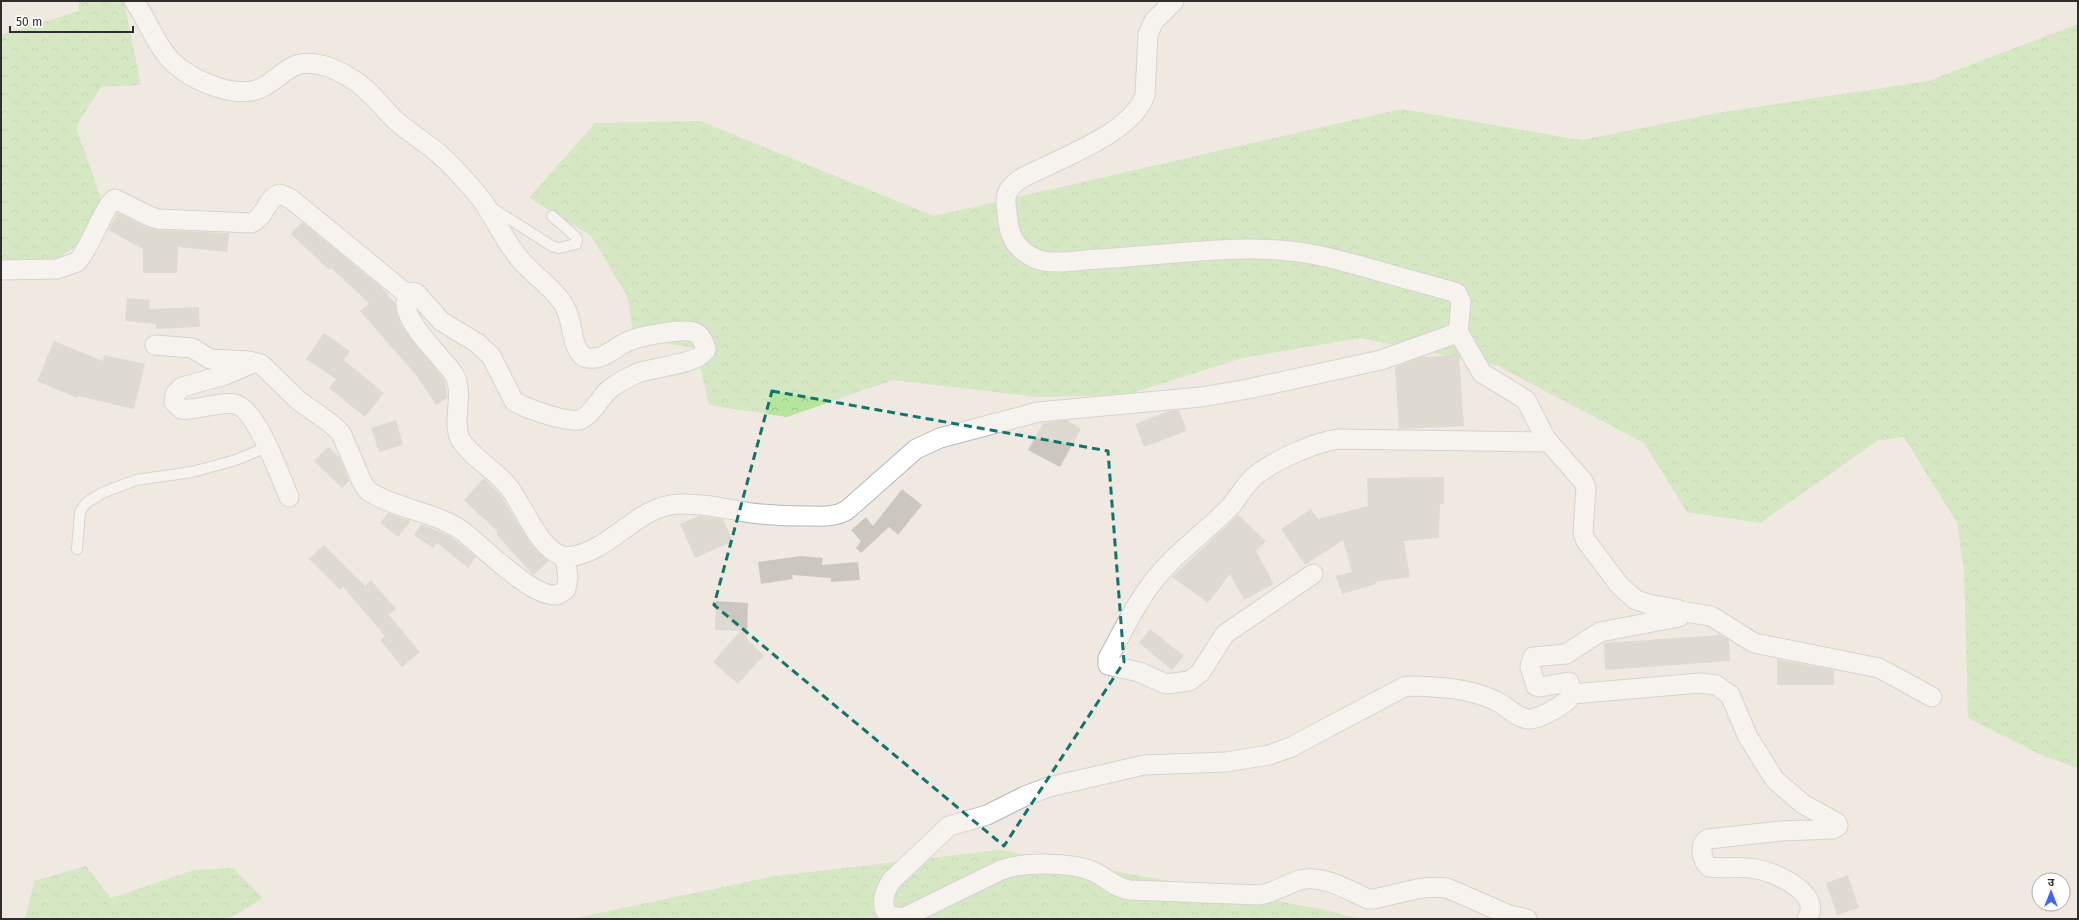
<svg xmlns="http://www.w3.org/2000/svg" width="2079" height="920" font-family="'Fira Sans','Noto Sans Devanagari',sans-serif">
  <style>
    .forest { fill: url(#forest-crowns) }
    .building { fill: #cbc7bf }
    .lines { fill: none; stroke-linecap: round; stroke-linejoin: round }
    .service-casing { stroke: #b4b7c1; stroke-width: 12 }
    .minor-casing { stroke: #b4b7c1; stroke-width: 21 }
    .path { stroke: #c9c9c9; stroke-width: 2.5; stroke-dasharray: 3 2; stroke-linecap: butt }
    .service { stroke: #fff; stroke-width: 10 }
    .minor { stroke: #fff; stroke-width: 19 }
    .marked { fill: none; stroke: #0f766e; stroke-width: 3; stroke-dasharray: 8 5; stroke-linejoin: round }
  </style>
  <defs>
    <pattern id="forest-crowns" width="20" height="18" patternUnits="userSpaceOnUse"><rect width="20" height="18" fill="#b6e59e"/><path d="M2 6a3 3 0 1 1 6 0M12 15a3 3 0 1 1 6 0" fill="none" stroke="#9dc588"/></pattern>
  </defs>
  <rect width="100%" height="100%" fill="#efe9e1"/>
  <!-- forest -->
  <path class="forest" d="M79 1H124L141 85 101 87 76 127 104 207 90 237 45 267 1 261V35L79 11Z
    M2078 24V768L2045 757 1968 718 1964 571 1957 523 1904 437 1877 441 1760 523 1687 512 1644 443 1498 366 1360 338 1242 358 1126 395 1037 397 893 380 787 417 709 405 696 348 634 338 627 296 591 236 529 198 595 123 700 121 934 216 1401 109 1581 140 1717 113 1928 81Z
    M1000 850 1326 910 1360 919H571L775 876Z
    M86 866 111 898 194 870 233 868 263 898 234 916 218 919H25L34 881Z"/>
  <!-- building -->
  <path class="building" d="M118 213 144 226 157 230 229 233 227 252 178 247 177 273H143V249L108 230Z
    M302 222 381 287 395 303 397 315 402 327 444 379 448 397 436 405 415 374 360 311 369 303 331 268 329 270 291 234Z
    M127 298 150 300 149 309 199 307 200 327 156 329V324L125 321Z
    M324 333 350 351 344 360 384 393 365 417 329 388 336 379 306 359Z
    M54 341 103 361 104 355 145 364 134 409 78 396 77 398 37 381Z
    M1459 355 1464 426 1399 429 1395 367 1421 357Z
    M1179 410 1187 431 1144 447 1135 424 1169 411Z
    M396 420 403 445 379 452 371 428Z
    M1067 420 1081 429 1060 467 1028 450 1043 423Z
    M328 447 340 458 349 481 342 488 314 461Z
    M1444 477V504H1440L1439 538 1404 541 1410 577 1375 582 1376 584 1342 594 1336 576 1352 572 1343 540 1305 565 1281 529 1311 509 1318 519 1368 506 1367 478Z
    M484 478 499 493 531 544 549 561 533 575 497 535V531L464 500Z
    M902 489 922 505 898 535 889 527 861 553 856 548 861 541 851 530 866 517 873 526Z
    M388 513 411 521 398 537 380 523Z
    M1238 515 1266 541 1256 551 1274 584 1244 600 1230 574 1208 603 1172 577Z
    M699 516 723 519 733 541 695 558 680 524Z
    M421 524 450 536 476 557 468 568 437 543 433 548 414 535Z
    M324 545 365 586 371 580 396 609 389 615 420 652 402 667 380 640 385 636 343 587 340 590 309 559Z
    M800 556 823 558 822 565 858 562 860 580 831 582V578L792 575 793 579 761 584 758 562Z
    M716 601 748 603 747 639 764 655 738 684 713 662 740 631 715 630Z
    M1150 629 1184 656 1172 670 1139 643Z
    M1720 635 1729 640 1730 661 1605 670 1604 643Z
    M1777 659 1834 670V685H1777Z
    M1848 875 1859 908 1837 915 1826 883Z"/>
  <g class="lines">
    <defs>
      <path id="service" d="M492 208 552 246 559 248 576 244 577 240 576 237 552 216
        M77 549 80 512 86 503 102 493 136 480 192 472 236 460 267 447"/>
      <path id="minor" d="M134 1C150 23 158 53 181 69 200 83 236 98 259 89 272 83 282 72 294 66 312 58 337 69 352 79 369 89 380 105 394 119 407 131 423 141 437 152 453 166 468 183 481 199 495 218 504 240 519 258 532 274 550 285 562 302 575 320 569 346 584 357 602 363 614 347 629 341 640 336 684 328 694 332 701 335 704 342 706 349 701 364 653 367 638 373 629 377 619 382 611 388 600 396 592 417 579 420 565 422 526 409 514 401L491 356 477 343 441 321 416 293 411 292C390 312 442 356 453 373 466 393 451 418 460 439 472 458 494 469 508 486 525 507 537 549 565 557 610 555 634 506 679 504 703 503 727 509 751 513 769 515 787 516 806 516 820 516 834 518 847 510L916 449 940 438 1038 412 1201 397 1248 389 1381 360 1454 334 1460 335 1482 373 1526 400 1546 439 1583 481 1586 488 1583 533 1586 541 1620 586 1636 600 1648 604 1677 609 1680 611 1679 617 1600 632 1566 654 1533 657 1530 667 1536 686 1540 687 1569 682 1572 694C1571 702 1538 720 1529 719 1517 719 1505 704 1494 700 1468 688 1440 687 1412 686L1404 687 1289 748 1269 755 1226 762 1144 765 1049 787 1025 796 987 815 949 826 891 881C882 896 876 920 905 917L1001 870C1023 862 1070 862 1092 871 1106 877 1114 888 1130 890L1259 895C1274 893 1286 884 1300 880 1322 874 1348 890 1368 899H1373C1397 895 1422 884 1447 888L1509 915 1527 919
        M1174 1 1154 21 1148 34 1145 95C1134 129 1075 152 1045 167 1032 173 1012 180 1007 194 1005 199 1006 206 1007 211 1008 232 1013 248 1034 258 1052 266 1078 260 1098 259 1157 256 1219 246 1278 250 1312 252 1343 261 1375 270 1402 278 1430 285 1457 293L1461 302 1458 333
        M1 270 57 269 77 262C90 249 104 205 115 199L149 216 158 219 251 223C266 217 266 198 280 194L291 199 408 295
        M155 345 192 348 210 359 249 361 261 364 299 401 329 422 341 433 362 482 368 491C397 510 440 512 466 534 485 549 532 597 556 595 560 594 563 592 566 589L568 577 565 557
        M253 363 225 375 182 387 175 394 174 402 181 409C199 411 218 401 235 404 257 409 280 477 289 497
        M1313 574 1225 634 1200 673 1189 681 1166 684 1139 672 1108 665V658C1121 635 1133 609 1149 587 1170 557 1205 533 1231 506 1239 496 1246 483 1256 475 1275 460 1315 442 1339 439L1549 442
        M1680 611 1711 616 1754 643 1879 668 1932 697
        M1572 694 1700 683 1716 685 1730 695 1748 737 1775 780 1803 804 1837 823 1838 826 1833 829 1781 831 1708 839C1698 845 1702 861 1709 867 1725 869 1741 866 1756 869 1775 872 1824 894 1807 919"/>
    </defs>
    <!-- service casing -->
    <use href="#service" class="service-casing"/>
    <!-- minor casing -->
    <use href="#minor" class="minor-casing"/>
    <!-- path -->
    <path class="path" d="M945 918 980 919"/>
    <!-- service -->
    <use href="#service" class="service"/>
    <!-- minor -->
    <use href="#minor" class="minor"/>
  </g>
  <!-- marked area -->
  <path d="M0 0H2079V920H0ZM772 391 1108 451 1124 662 1004 846 714 605Z" fill="#efe9e1" fill-opacity=".55" fill-rule="evenodd"/>
  <path class="marked" d="M772 391 1108 451 1124 662 1004 846 714 605Z"/>
  <!-- border -->
  <rect width="2079" height="920" fill="none" stroke="#2e2e2e" stroke-width="4"/>
  <!-- north arrow -->
  <g transform="translate(2051 892)"><circle r="19" fill="#ffffff" stroke="#ababab"/>
  <path d="M0-3L7 15L0 10L-7 15Z" fill="#4264fb"/>
  <text y="-6" font-size="11" font-weight="bold" text-anchor="middle" fill="#2e2e2e">उ</text>
  </g>
  <!-- scale -->
  <path d="M10 26v6h123v-6" fill="none" stroke="#2e2e2e" stroke-width="2"/>
  <text x="16" y="26" font-size="12" fill="#2e2e2e" stroke="#ffffff" stroke-width="3" paint-order="stroke">50 m</text>
</svg>
